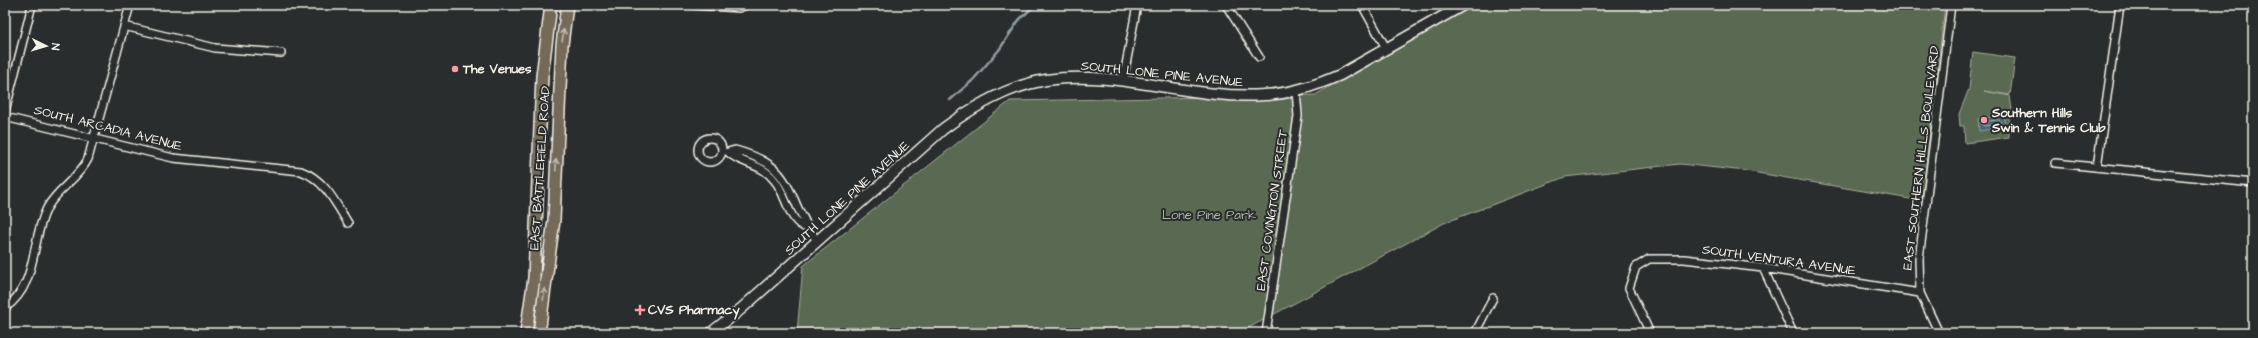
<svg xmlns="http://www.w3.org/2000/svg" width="2258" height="338" font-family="'Architects Daughter',sans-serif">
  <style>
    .green { fill: #5a6951; stroke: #a7ad9c }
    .water { fill: #4d6571; stroke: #909da1 }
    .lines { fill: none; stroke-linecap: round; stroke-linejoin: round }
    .shore { stroke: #b1b9b8; stroke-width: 1 }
    .stream { stroke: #909da1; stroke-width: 2.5 }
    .street-casing { stroke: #f4f1e8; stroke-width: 10 }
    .secondary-casing { stroke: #f4f1e8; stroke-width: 13 }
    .primary-casing { stroke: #f4f1e8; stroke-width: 14 }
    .street { stroke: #2a2d2e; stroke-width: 7 }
    .secondary { stroke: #2a2d2e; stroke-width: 10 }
    .primary { stroke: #746a5a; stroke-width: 11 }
    .oneway { stroke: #c1bbaf }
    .poi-dot { fill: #ff9aa2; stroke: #2a2d2e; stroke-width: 1.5 }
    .labels { text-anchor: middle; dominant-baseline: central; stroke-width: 4; stroke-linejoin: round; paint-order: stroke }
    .poi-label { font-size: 13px; font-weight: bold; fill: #f4f1e8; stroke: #2a2d2e; text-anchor: start }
    .street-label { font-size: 13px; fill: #f4f1e8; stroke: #2a2d2e }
    .park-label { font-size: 13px; fill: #afb4a4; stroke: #2a2d2e }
  </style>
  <rect width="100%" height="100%" fill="#2a2d2e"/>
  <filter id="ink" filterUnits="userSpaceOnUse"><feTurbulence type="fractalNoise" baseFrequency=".025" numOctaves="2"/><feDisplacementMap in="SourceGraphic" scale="8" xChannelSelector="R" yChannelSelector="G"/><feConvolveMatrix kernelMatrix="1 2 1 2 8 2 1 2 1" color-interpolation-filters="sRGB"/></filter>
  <g filter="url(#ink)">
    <!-- green -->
    <path class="green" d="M1472 5H1945L1922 201 1746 171 1680 164 1565 177 1444 223 1239 333H797L803 266 1010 101 1315 95Z
      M1973 52 2015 58 2010 95 1984 91 2010 96 2012 110 2009 113V137L1965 143 1964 126H1960L1959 114 1969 89Z"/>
    <!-- water -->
    <path class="water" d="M2004 115 2005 127 1979 131 1978 119Z"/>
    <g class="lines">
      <!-- shore -->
      <path class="shore" d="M1999 120 2001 122 1999 124 1985 126 1982 125 1984 122Z"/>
      <!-- stream -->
      <path class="stream" d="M950 100 973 80 999 50 1019 20 1035 5"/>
      <defs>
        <path id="street" d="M695 5 739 8 746 5
          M1226 5 1259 57
          M1362 5 1386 48
          M124 26 215 48 281 53
          M1123 81 1137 5
          M5 112 32 5
          M5 117 173 158 301 171C325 180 335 202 348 223
          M698 150a12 12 0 1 1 24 0a12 12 0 1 1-24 0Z
          M735 150C772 160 783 172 797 206 800 214 806 219 807 228 788 223 787 195 775 181 761 162 741 165 728 152Z
          M2055 163 2253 183
          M2097 167 2120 5
          M807 228 818 241
          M1763 268 1793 333
          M5 308C39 284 30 241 47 208 57 189 78 179 88 159L130 5
          M1266 333 1298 116 1296 90
          M1475 333 1493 298
          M1650 333 1629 288 1636 267 1649 259H1684L1763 268 1920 293
          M1939 333 1920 293 1919 259 1951 5"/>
        <path id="secondary" d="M711 333 741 309 943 129C974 106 1008 86 1046 80 1119 69 1191 100 1264 95 1290 94 1315 86 1340 75L1463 5"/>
        <path id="primary" d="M526 333 534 278 542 76 551 5
          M539 333 554 220 562 45 567 5"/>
      </defs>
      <!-- street casing -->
      <use href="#street" class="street-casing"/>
      <!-- secondary casing -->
      <use href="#secondary" class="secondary-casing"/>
      <!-- primary casing -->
      <use href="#primary" class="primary-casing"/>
      <!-- street -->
      <use href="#street" class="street"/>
      <!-- secondary -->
      <use href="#secondary" class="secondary"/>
      <!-- primary -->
      <use href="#primary" class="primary"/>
    </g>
    <!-- one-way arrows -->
    <defs><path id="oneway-shaft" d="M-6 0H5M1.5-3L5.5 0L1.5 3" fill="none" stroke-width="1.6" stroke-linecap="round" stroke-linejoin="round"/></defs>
    <g class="oneway">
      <use href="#oneway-shaft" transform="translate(563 35) rotate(-83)"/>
      <use href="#oneway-shaft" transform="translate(556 165) rotate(-88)"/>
      <use href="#oneway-shaft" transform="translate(544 294) rotate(-83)"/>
    </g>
  </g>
  <!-- markers -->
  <g class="poi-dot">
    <circle cx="455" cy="69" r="4"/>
    <circle cx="1984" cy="120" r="4"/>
    <path d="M638 304h4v4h4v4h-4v4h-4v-4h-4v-4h4z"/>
  </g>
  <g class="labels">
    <!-- poi labels -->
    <g class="poi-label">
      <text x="463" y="69">The Venues</text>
      <text x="1992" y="113">Southern Hills<tspan x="1992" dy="15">Swin &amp; Tennis Club</tspan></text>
      <text x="648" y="310">CVS Pharmacy</text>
    </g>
    <!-- street labels -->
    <g class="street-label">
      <text transform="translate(1162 74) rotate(6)">SOUTH LONE PINE AVENUE</text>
      <text transform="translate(108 128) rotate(14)">SOUTH ARCADIA AVENUE</text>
      <text transform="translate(1921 158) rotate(-83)">EAST SOUTHERN HILLS BOULEVARD</text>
      <text transform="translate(540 168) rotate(-86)">EAST BATTLEFIELD ROAD</text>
      <text transform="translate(847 198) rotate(-42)">SOUTH LONE PINE AVENUE</text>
      <text transform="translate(1272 210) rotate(-82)">EAST COVINGTON STREET</text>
      <text transform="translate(1779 260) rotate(8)">SOUTH VENTURA AVENUE</text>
    </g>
    <!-- park labels -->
    <g class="park-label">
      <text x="1209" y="215">Lone Pine Park</text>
    </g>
  </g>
  <!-- margin -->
  <rect width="2258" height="338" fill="none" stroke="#2a2d2e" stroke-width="20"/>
  <rect x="10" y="10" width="2238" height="318" fill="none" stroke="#f4f1e8" stroke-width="1.5" filter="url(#ink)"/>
  <!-- north arrow -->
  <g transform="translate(46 46) rotate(95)" stroke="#2a2d2e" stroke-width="3" paint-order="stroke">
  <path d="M0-3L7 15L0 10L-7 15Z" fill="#f4f1e8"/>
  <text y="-6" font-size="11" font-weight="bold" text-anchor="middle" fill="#f4f1e8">N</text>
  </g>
</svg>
